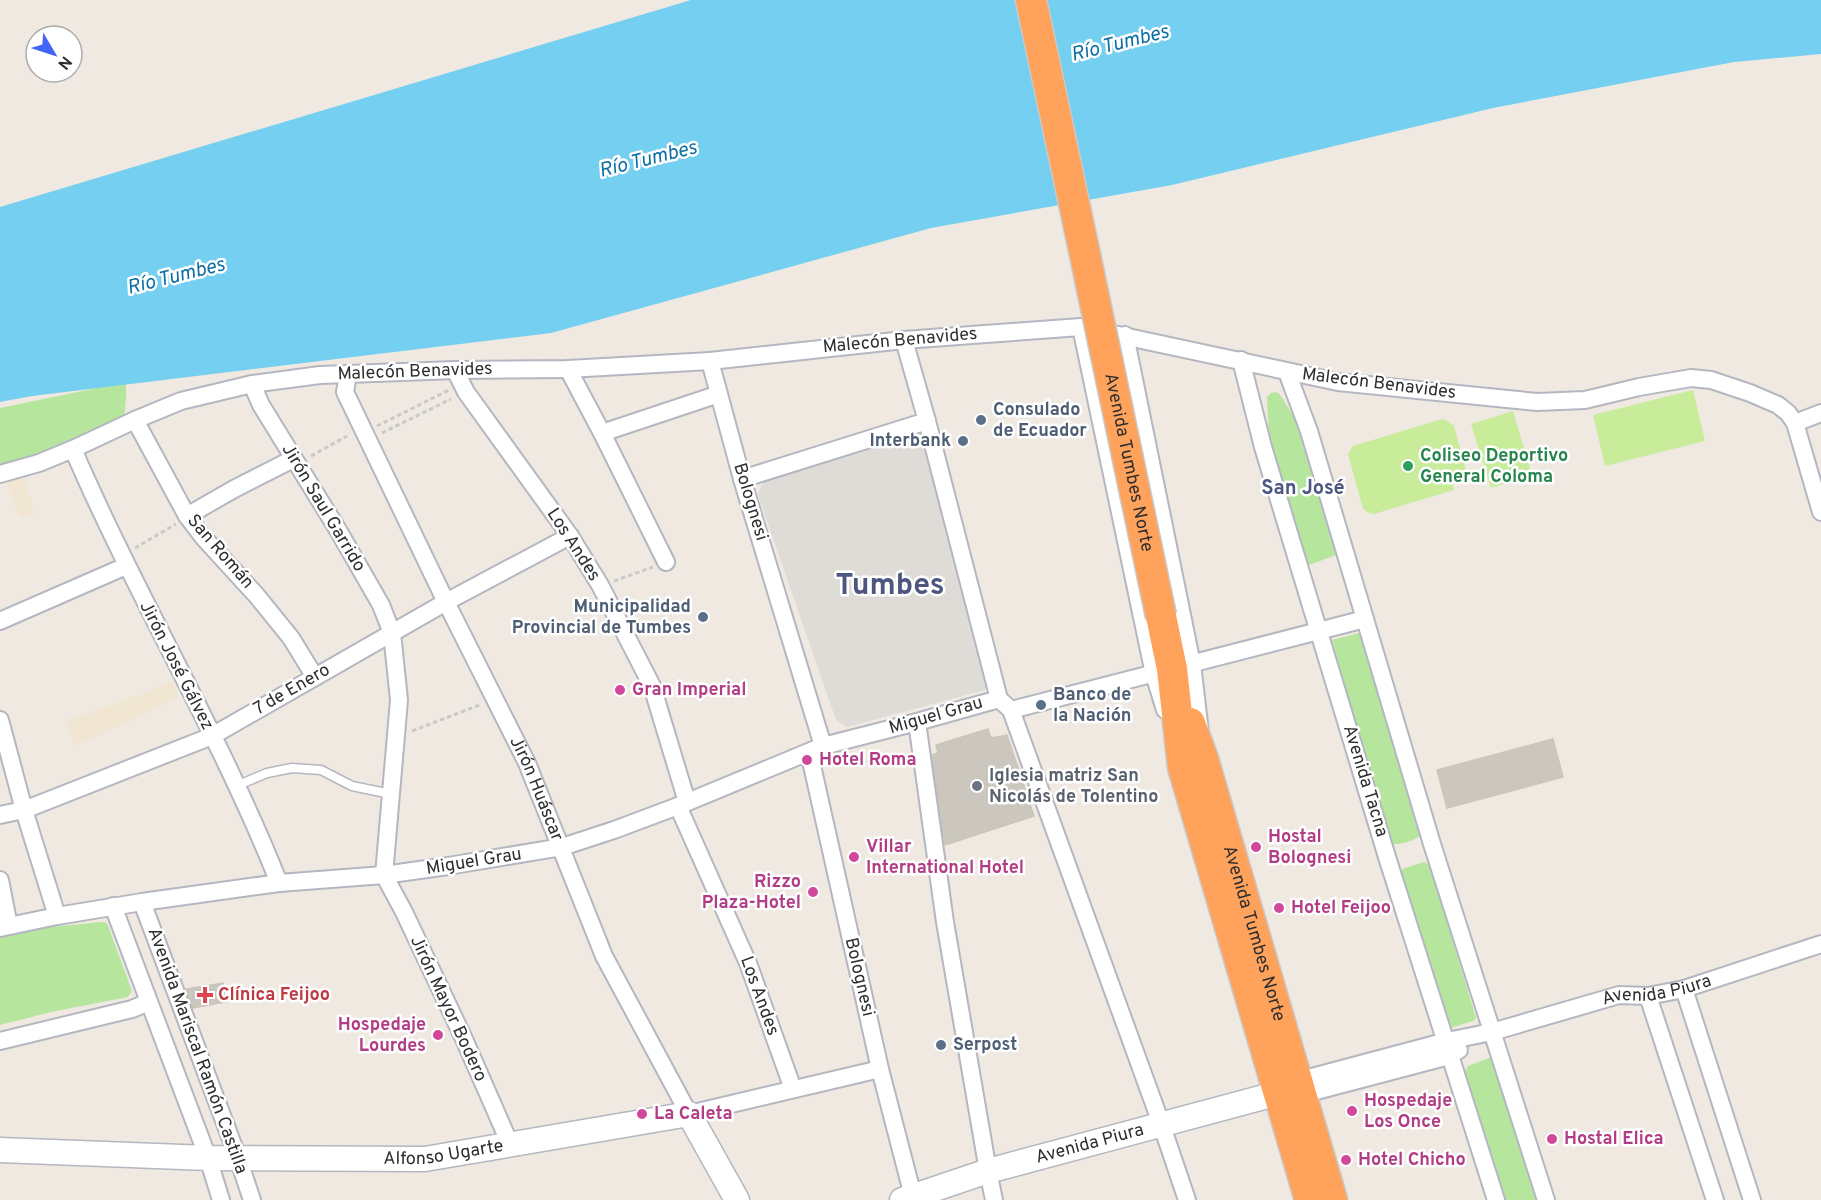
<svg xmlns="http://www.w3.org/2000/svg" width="1821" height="1200" font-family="Overpass,sans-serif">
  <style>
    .education { fill: #f0e6d1 }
    .green { fill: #b6e59e }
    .pitch { fill: #c9ec9a }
    .plaza { fill: #dfdcd8 }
    .water { fill: #75cff0 }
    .building { fill: #cbc7bf; stroke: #cbc5ba; stroke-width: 1.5 }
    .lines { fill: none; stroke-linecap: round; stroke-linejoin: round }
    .lane-casing { stroke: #b4b7c1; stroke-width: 11 }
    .street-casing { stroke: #b4b7c1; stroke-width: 20 }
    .secondary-casing { stroke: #b4b7c1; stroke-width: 27 }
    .highway-casing { stroke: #c9c9c9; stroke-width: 33 }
    .path { stroke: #c9c9c9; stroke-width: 3; stroke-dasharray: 4.5 3; stroke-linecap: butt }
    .lane { stroke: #fff; stroke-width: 8 }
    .street { stroke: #fff; stroke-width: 16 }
    .secondary { stroke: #fff; stroke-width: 24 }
    .highway { stroke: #ffa35c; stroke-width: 30 }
    .highway-bridge-casing { stroke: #c9c9c9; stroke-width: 33; stroke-linecap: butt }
    .highway-bridge { stroke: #ffa35c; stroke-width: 30 }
    .service-dot { fill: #5c6f8a; stroke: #fff; stroke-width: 2 }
    .leisure-dot { fill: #2e9e5b; stroke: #fff; stroke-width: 2 }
    .hotel-dot { fill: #d1479c; stroke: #fff; stroke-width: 2 }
    .worship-dot { fill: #6b7280; stroke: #fff; stroke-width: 2 }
    .health-dot { fill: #e0444e; stroke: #fff; stroke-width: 2 }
    .labels { text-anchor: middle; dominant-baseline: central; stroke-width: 5; stroke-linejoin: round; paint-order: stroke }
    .street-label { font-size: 18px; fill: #2e2e2e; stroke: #fff }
    .service-label { font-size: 18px; font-weight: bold; fill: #4e5e75; stroke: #fff; text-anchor: start }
    .leisure-label { font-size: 18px; font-weight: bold; fill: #27864d; stroke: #fff; text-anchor: start }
    .hotel-label { font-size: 18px; font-weight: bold; fill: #b23c85; stroke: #fff; text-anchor: start }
    .worship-label { font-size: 18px; font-weight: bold; fill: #5b616d; stroke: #fff; text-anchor: start }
    .health-label { font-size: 18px; font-weight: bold; fill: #be3a42; stroke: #fff; text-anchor: start }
    .water-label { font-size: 20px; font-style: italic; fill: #0d6fa3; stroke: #fff }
    .neighbourhood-label { font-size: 20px; font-weight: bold; fill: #4d5680; stroke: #fff }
    .town-label { font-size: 30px; font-weight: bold; fill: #4d5680; stroke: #fff }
  </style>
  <rect width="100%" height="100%" fill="#efe9e1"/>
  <!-- education -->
  <path class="education" d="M22 474 35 514 20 518 5 478Z
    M172 680 178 697 76 746 65 721 139 695Z"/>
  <!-- green -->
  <path class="green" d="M126 382V399L124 420 8 466 0 467V408Z
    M1277 392 1281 396 1303 431 1339 554 1309 565 1269 439 1267 397 1271 393Z
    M1359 633 1421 829V835C1414 841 1400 845 1392 844L1388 839 1332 640Z
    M1424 862 1428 864 1432 872 1476 1018 1473 1021 1450 1028 1445 1025 1399 873 1402 869Z
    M102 922 107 923 132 991 128 997 51 1012 0 1025V934L18 930Z
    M1494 1056 1541 1200H1506L1465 1071 1468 1066Z"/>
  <!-- pitch -->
  <path class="pitch" d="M1693 390 1705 441 1605 466 1593 415Z
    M1513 411 1532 475 1491 488 1471 424Z
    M1442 419 1446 420 1454 426 1468 478 1453 483 1454 490 1374 514 1369 513 1363 509 1348 454 1353 446Z"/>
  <!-- plaza -->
  <path class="plaza" d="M913 432 921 433 926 440 991 684 985 690 847 727 836 720 758 495 761 486 766 481Z"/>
  <!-- water -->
  <path class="water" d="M691 0H1821V54L1734 62 1493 108 1172 185 931 228 551 333 32 396 0 402V207Z"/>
  <!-- building -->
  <path class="building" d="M988 729 991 738 1007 735 1034 816 945 845 932 755 938 753 936 745Z
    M1553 739 1563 777 1447 808 1437 770Z
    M223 983 226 1002 193 1008 186 989Z"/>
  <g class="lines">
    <defs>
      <path id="lane" d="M236 786 267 773 292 768 321 770 352 786 391 794"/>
      <g id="street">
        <path d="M1081 327 1154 674 1165 710"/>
        <path d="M1125 335 1192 664 1200 732"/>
        <path d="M904 340 927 421 999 699 1011 710 1162 1126 1187 1200"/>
        <path d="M1241 360 1263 447 1387 857 1496 1200"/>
        <path d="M710 361 742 479 823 746"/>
        <path d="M568 369 602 433 666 562"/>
        <path d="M455 370 466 392 570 536 600 585 652 686 687 802"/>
        <path d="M1287 372 1309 431 1432 844 1546 1200"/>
        <path id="s1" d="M348 374 345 392 446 602 527 763 604 956 689 1114 880 1069"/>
        <path d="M252 384 261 405 338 530 381 605 392 633 399 700 384 875 404 912 464 1039 510 1144"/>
        <path d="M135 420 187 516 203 537 257 596 291 638 315 677"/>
        <path d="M1795 423 1821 413"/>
        <path d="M602 433 719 394"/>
        <path d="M73 449C136 596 220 734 279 883"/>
        <path d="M0 474 39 463 73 449 135 420 181 401 252 384 320 375 348 374 455 370 568 369 710 361 904 340 1081 327 1338 382 1537 402 1585 400 1639 387 1691 378 1711 380 1750 393 1778 405 1788 413 1795 423 1821 512"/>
        <path d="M742 479 927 421"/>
        <path d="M187 516 234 489 293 459"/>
        <path d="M0 621 126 566"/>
        <path d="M1011 710 1365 619"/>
        <path d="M0 720 24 810 57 916"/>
        <path d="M917 722 945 922 988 1171 994 1200"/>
        <path d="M809 752 880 1069 914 1200"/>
        <path d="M678 806 748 963 793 1089"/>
        <path d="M0 815 24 810 212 736 446 602 570 536"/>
        <path d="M0 880 9 926"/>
        <path d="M142 902 238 1158 252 1200"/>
        <path d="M113 906 208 1158 221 1200"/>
        <path d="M0 928 57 916 142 902 279 883 384 875 448 866 562 847 614 830 678 806 823 746 917 722 999 699"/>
        <path d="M1684 989 1752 1200"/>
        <path d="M1648 996 1715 1200"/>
        <path d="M0 1041 132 1009 149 1002"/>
        <path id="s2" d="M1292 1085 1297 1081 1447 1041 1492 1032 1619 995 1648 996 1684 989 1821 944"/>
        <path d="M1294 1094 1301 1095 1449 1056 1459 1050"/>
      </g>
      <g id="secondary">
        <path id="s3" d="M0 1150 208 1158 425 1159 689 1114 737 1200"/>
        <path id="s4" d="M902 1200 988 1171 1279 1093"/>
      </g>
      <g id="highway">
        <path d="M1031 0 1085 255"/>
        <path d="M1161 616 1172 669 1183 767 1310 1200"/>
        <path id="s5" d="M1190 723 1203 759 1332 1200"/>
      </g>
    </defs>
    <!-- lane casing -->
    <use href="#lane" class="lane-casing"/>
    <!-- street casing -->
    <use href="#street" class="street-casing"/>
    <!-- secondary casing -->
    <use href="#secondary" class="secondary-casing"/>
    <!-- highway casing -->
    <use href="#highway" class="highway-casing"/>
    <!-- path -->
    <path class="path" d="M377 426 449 390
      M382 433 451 399
      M311 456 347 436
      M135 548 176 524
      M614 581 653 567
      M412 731 482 704"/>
    <!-- lane -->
    <use href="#lane" class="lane"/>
    <!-- street -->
    <use href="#street" class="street"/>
    <!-- secondary -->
    <use href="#secondary" class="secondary"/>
    <!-- highway -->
    <use href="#highway" class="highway"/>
    <defs>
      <g id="highway-bridge">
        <path id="s6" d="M1085 255 1161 616"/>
      </g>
    </defs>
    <!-- highway-bridge casing -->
    <use href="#highway-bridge" class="highway-bridge-casing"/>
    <!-- highway-bridge -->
    <use href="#highway-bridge" class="highway-bridge"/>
  </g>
  <!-- markers -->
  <g class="service-dot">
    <circle cx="981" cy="420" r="6"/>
    <circle cx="963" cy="441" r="6"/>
    <circle cx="703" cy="617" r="6"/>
    <circle cx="1041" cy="705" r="6"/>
    <circle cx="941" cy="1045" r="6"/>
  </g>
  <circle class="leisure-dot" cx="1408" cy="466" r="6"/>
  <g class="hotel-dot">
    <circle cx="620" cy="690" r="6"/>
    <circle cx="807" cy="760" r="6"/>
    <circle cx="1256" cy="847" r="6"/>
    <circle cx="854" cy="857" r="6"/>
    <circle cx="813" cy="892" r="6"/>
    <circle cx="1279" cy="908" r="6"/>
    <circle cx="438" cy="1035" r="6"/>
    <circle cx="1352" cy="1111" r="6"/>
    <circle cx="642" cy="1114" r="6"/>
    <circle cx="1552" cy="1139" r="6"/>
    <circle cx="1346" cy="1160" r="6"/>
  </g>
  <circle class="worship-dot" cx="977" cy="786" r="6"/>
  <path class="health-dot" d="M202 986h6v6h6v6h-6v6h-6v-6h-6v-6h6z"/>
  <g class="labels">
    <!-- street labels -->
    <g class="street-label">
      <text transform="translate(900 341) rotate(-5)">Malecón Benavides</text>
      <text transform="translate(415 372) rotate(-2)">Malecón Benavides</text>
      <text transform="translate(1379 384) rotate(7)">Malecón Benavides</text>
      <text stroke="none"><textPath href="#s6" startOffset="212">Avenida Tumbes Norte</textPath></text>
      <text transform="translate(750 502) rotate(73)">Bolognesi</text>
      <text transform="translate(323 508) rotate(59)">Jirón Saul Garrido</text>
      <text transform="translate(573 545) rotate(57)">Los Andes</text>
      <text transform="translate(220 552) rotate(49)">San Román</text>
      <text transform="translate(176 666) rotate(63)">Jirón José Gálvez</text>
      <text transform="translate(292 690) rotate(-30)">7 de Enero</text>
      <text transform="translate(936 716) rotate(-16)">Miguel Grau</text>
      <text transform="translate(1365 781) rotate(73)">Avenida Tacna</text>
      <text stroke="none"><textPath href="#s1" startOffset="459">Jirón Huáscar</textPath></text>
      <text transform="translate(474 862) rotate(-9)">Miguel Grau</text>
      <text stroke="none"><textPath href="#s5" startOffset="220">Avenida Tumbes Norte</textPath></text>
      <text transform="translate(859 977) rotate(77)">Bolognesi</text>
      <text stroke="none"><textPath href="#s2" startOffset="378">Avenida Piura</textPath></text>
      <text transform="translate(759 996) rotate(70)">Los Andes</text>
      <text transform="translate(448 1009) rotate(65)">Jirón Mayor Bodero</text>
      <text transform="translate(197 1051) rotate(70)">Avenida Mariscal Ramón Castilla</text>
      <text stroke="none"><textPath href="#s4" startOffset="196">Avenida Piura</textPath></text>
      <text stroke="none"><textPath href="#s3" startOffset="444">Alfonso Ugarte</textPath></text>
    </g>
    <!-- service labels -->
    <g class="service-label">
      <text x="993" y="410">Consulado<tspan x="993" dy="21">de Ecuador</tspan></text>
      <text x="951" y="441" text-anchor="end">Interbank</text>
      <text x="691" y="607" text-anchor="end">Municipalidad<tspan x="691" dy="21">Provincial de Tumbes</tspan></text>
      <text x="1053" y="695">Banco de<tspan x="1053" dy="21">la Nación</tspan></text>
      <text x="953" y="1045">Serpost</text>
    </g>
    <!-- leisure labels -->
    <g class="leisure-label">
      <text x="1420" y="456">Coliseo Deportivo<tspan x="1420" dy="21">General Coloma</tspan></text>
    </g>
    <!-- hotel labels -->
    <g class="hotel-label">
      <text x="632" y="690">Gran Imperial</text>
      <text x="819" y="760">Hotel Roma</text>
      <text x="1268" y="837">Hostal<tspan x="1268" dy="21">Bolognesi</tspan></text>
      <text x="866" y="847">Villar<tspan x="866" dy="21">International Hotel</tspan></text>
      <text x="801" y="882" text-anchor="end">Rizzo<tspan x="801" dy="21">Plaza-Hotel</tspan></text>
      <text x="1291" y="908">Hotel Feijoo</text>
      <text x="426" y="1025" text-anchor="end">Hospedaje<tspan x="426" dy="21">Lourdes</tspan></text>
      <text x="1364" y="1101">Hospedaje<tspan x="1364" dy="21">Los Once</tspan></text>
      <text x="654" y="1114">La Caleta</text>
      <text x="1564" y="1139">Hostal Elica</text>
      <text x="1358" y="1160">Hotel Chicho</text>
    </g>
    <!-- worship labels -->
    <g class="worship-label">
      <text x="989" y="776">Iglesia matriz San<tspan x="989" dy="21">Nicolás de Tolentino</tspan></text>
    </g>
    <!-- health labels -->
    <g class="health-label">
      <text x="218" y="995">Clínica Feijoo</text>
    </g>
    <!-- water labels -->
    <g class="water-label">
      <text transform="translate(1120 44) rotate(-14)">Río Tumbes</text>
      <text transform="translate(648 160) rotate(-14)">Río Tumbes</text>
      <text transform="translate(176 277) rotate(-14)">Río Tumbes</text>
    </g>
    <!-- neighbourhood labels -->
    <g class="neighbourhood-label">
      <text x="1303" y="489">San José</text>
    </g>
    <!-- town labels -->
    <g class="town-label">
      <text x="890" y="586">Tumbes</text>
    </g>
  </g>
  <!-- north arrow -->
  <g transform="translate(54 54) rotate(129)"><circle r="28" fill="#ffffff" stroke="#ababab" stroke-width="1.5"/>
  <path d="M0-4.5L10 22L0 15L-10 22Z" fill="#4264fb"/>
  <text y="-9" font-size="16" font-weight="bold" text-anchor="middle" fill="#2e2e2e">N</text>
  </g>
</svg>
